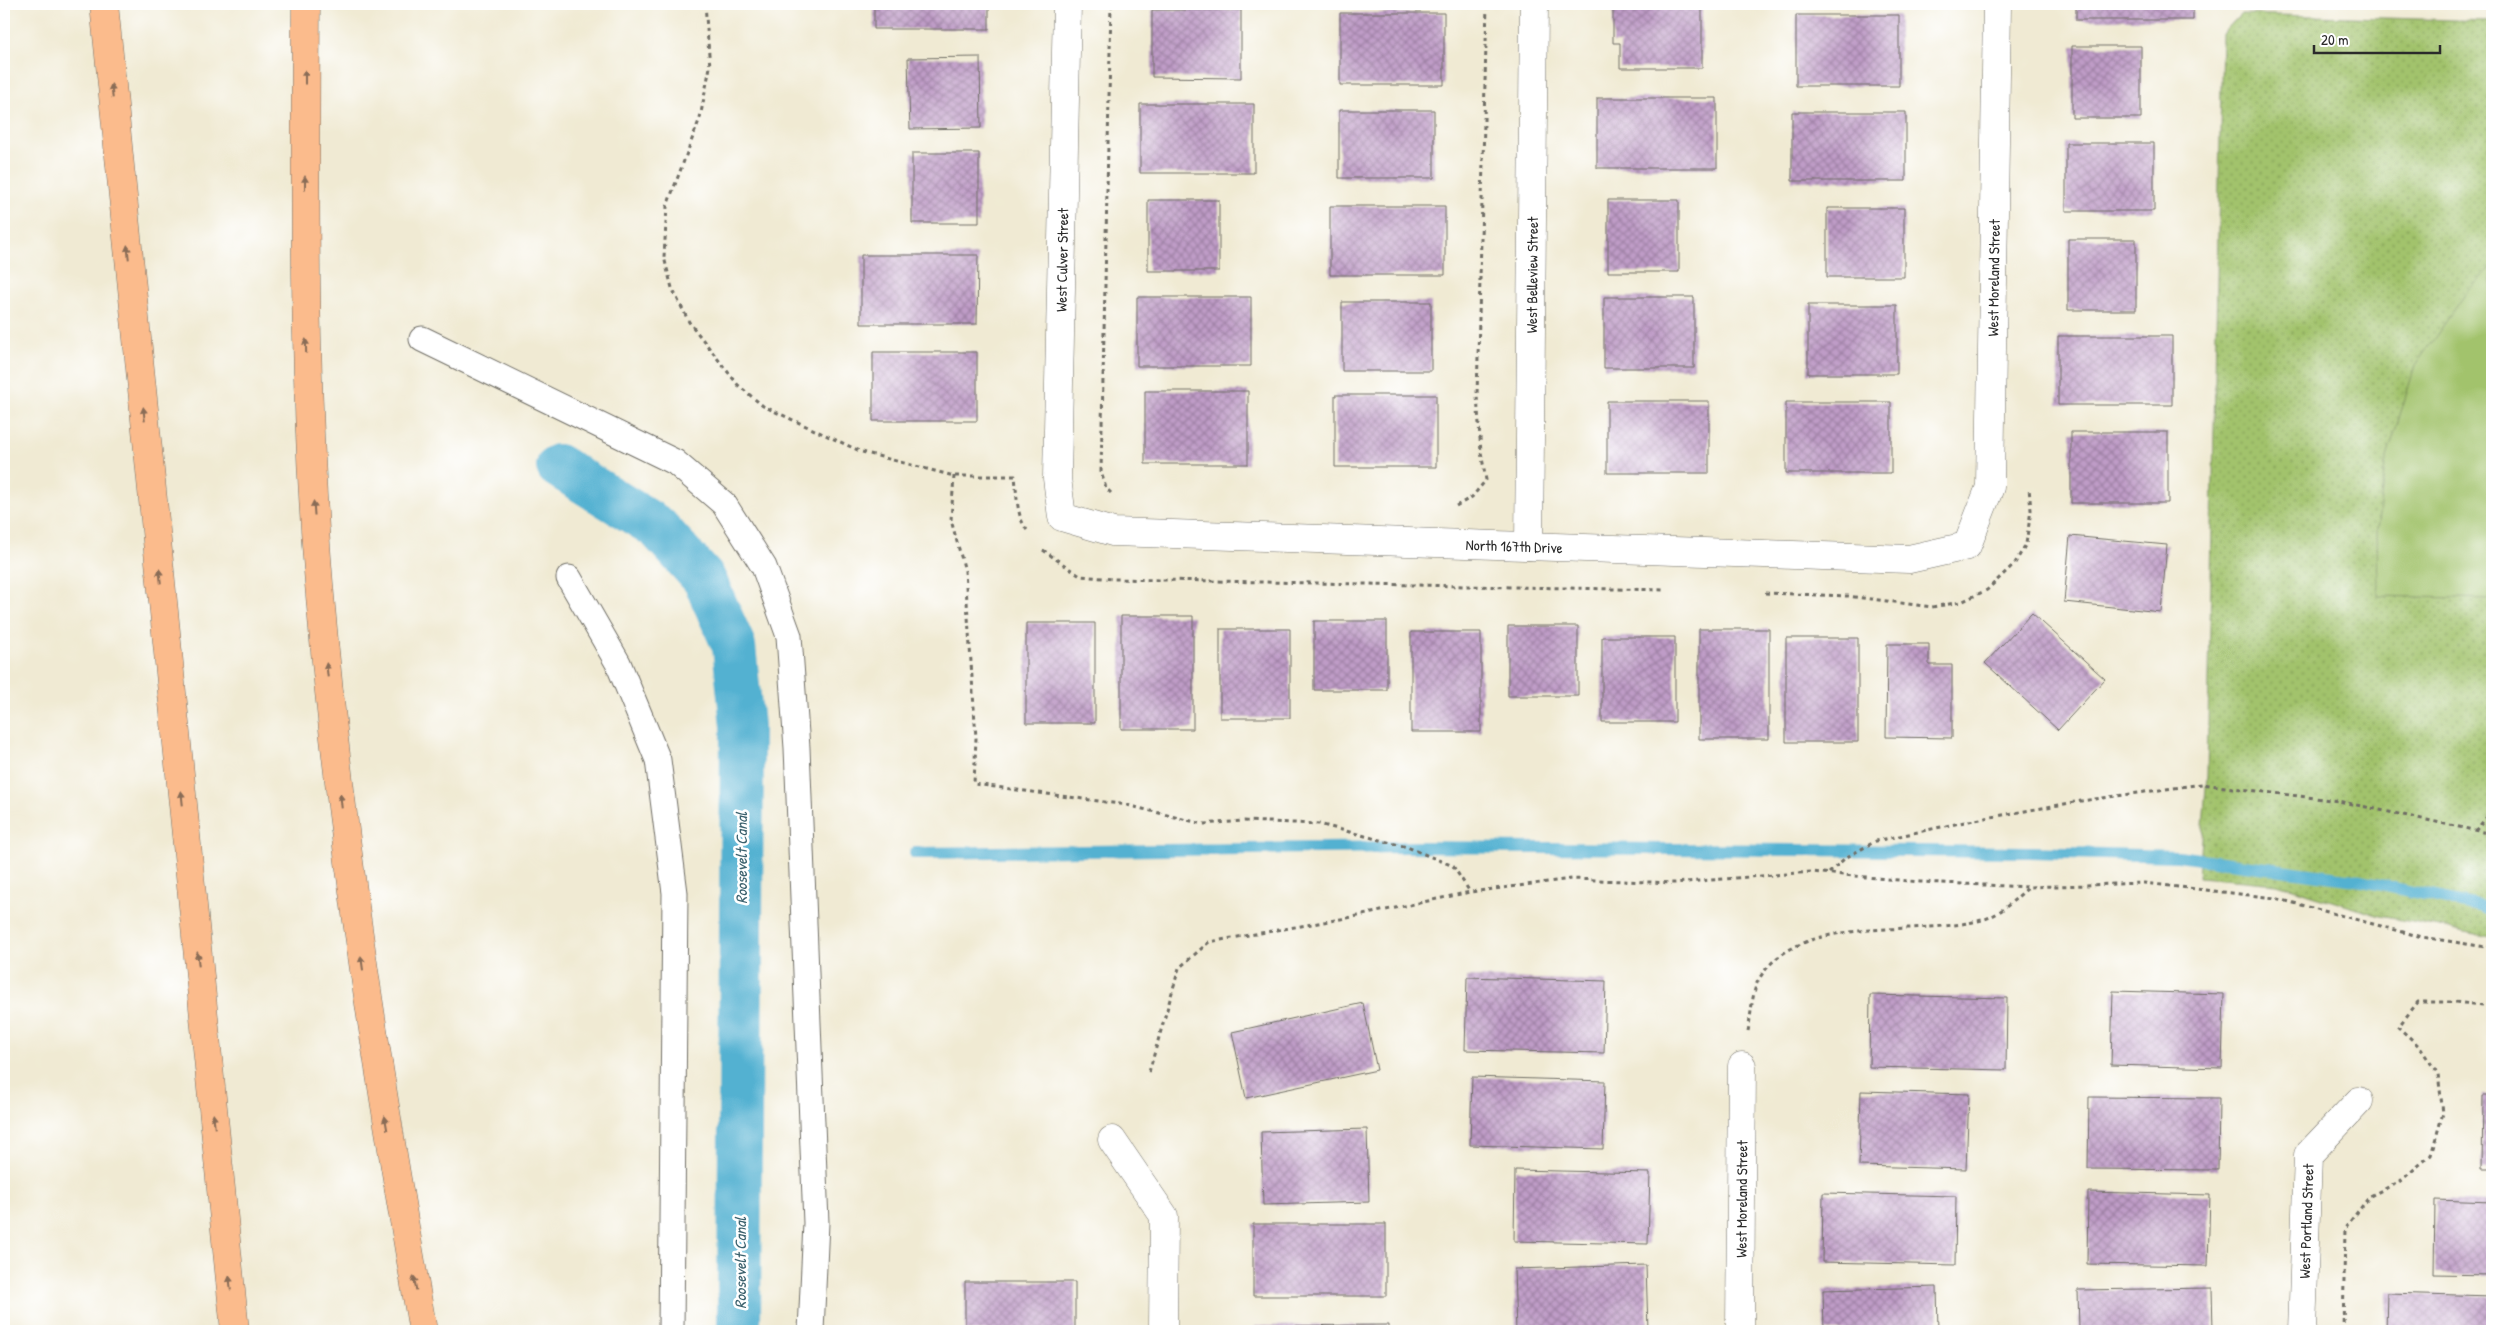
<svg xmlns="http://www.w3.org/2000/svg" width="2496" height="1335" font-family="'Patrick Hand',sans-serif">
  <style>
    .park { fill: url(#park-dots); stroke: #66774c }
    .garden { fill: #a2c36c; stroke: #66774c }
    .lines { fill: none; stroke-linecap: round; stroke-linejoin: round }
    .stream { stroke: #53b1d1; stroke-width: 12 }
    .canal { stroke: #53b1d1; stroke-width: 44 }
    .building { fill: url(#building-cross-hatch) }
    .lane-casing { stroke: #706e66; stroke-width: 27 }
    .street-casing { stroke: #706e66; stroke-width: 29 }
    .primary-casing { stroke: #706e66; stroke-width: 29 }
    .highway-casing { stroke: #706e66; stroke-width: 29 }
    .path { stroke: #706e66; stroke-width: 3; stroke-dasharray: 4 4; stroke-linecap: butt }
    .lane { stroke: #fff; stroke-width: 25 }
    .street { stroke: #fff; stroke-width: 28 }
    .primary { stroke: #fbbb8c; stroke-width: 28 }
    .highway { stroke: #fbbb8c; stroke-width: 28 }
    .oneway { fill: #896c57 }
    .labels { text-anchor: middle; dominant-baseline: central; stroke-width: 5; stroke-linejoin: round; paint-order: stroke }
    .street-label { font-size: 15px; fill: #2b2b2b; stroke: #fff }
    .water-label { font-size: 16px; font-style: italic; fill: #3b616d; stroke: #fff }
  </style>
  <defs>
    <pattern id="park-dots" width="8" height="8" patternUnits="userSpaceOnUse" patternTransform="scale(1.25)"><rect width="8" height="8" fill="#a2c36c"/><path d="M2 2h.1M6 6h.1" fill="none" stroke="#849f59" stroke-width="1.8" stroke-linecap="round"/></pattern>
    <pattern id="building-cross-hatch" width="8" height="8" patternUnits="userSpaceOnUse" patternTransform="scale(1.25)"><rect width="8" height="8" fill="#bf9cc7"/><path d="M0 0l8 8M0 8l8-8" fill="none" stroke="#9b7fa2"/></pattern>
  </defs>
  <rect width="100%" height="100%" fill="#fff"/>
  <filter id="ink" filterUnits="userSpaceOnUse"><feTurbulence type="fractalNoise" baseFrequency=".02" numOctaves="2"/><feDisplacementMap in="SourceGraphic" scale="10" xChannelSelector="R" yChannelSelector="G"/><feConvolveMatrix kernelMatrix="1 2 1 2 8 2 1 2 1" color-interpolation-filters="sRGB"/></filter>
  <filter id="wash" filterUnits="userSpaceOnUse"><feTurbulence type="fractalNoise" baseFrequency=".0096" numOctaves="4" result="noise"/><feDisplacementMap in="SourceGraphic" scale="20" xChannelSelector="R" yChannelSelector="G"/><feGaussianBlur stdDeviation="1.12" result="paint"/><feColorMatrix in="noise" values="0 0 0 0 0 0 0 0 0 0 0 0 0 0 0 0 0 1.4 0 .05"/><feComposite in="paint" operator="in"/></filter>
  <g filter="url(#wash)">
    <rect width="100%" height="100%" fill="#f0ead3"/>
    <!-- park -->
    <path class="park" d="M2241 14 2492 21V937L2380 916 2277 884 2199 877 2207 775 2222 34Z"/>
    <!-- garden -->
    <path class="garden" d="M2492 266V599L2378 596 2377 530 2385 464 2415 366 2466 293Z"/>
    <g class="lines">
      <!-- stream -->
      <path class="stream" d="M915 853 1407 847 2029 852 2178 856 2362 881 2492 909"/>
      <!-- canal -->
      <path class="canal" d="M558 466 657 527 704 579 734 646 742 726 739 1331"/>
    </g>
    <g id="blocks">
      <!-- building -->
      <path class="building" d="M874 4H989V29H874Z
        M1613 4H1702V68H1620V43H1613Z
        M2076 4H2193V20H2076Z
        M1152 10H1241V78L1152 77Z
        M1340 13H1444V85H1340Z
        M1796 15H1899V86H1796Z
        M2072 46H2141V118H2072Z
        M980 57 981 128 910 129 908 58Z
        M1597 98H1717V168H1597Z
        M1140 104H1254V173H1140Z
        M1339 110H1434V178H1339Z
        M1792 112H1906V181H1792Z
        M2066 143H2154V211H2066Z
        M912 153H979V223H912Z
        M1148 200H1219V271H1148Z
        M1608 200H1679V272H1608Z
        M1330 206H1445V275H1330Z
        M1827 208H1904V277H1827Z
        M2068 239H2136V310H2068Z
        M861 255H978L977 324H861Z
        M1137 297H1251V366H1137Z
        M1604 297H1694V368H1604Z
        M1342 302H1431V371H1342Z
        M1808 305H1897V374H1808Z
        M2058 336H2172V405H2058Z
        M873 352H977V421H873Z
        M1145 391H1248V464H1145Z
        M1335 395H1436V467H1335Z
        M1607 401H1709V473H1607Z
        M1786 402H1891V473H1786Z
        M2071 432H2168V503H2071Z
        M2070 536 2167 545 2161 612 2064 602Z
        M2032 613 2105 679 2058 730 1985 663Z
        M1121 616H1193V729H1121Z
        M1314 621H1387V690H1314Z
        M1026 623H1095V723H1026Z
        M1508 626H1578V696H1508Z
        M1220 629H1290V718H1220Z
        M1699 629H1769V739H1699Z
        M1411 632H1481V732H1411Z
        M1602 637H1675V722H1602Z
        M1786 638H1858V742H1786Z
        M1887 644H1929V665H1952V738L1886 737Z
        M1467 977 1606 981 1604 1053 1465 1050Z
        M2113 991 2224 994 2222 1068 2111 1065Z
        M1870 995 2007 998 2006 1070 1869 1067Z
        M1363 1003 1377 1070 1246 1098 1232 1032Z
        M1472 1077 1605 1081 1603 1149 1470 1145Z
        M1861 1091 1969 1094 1966 1169 1859 1166Z
        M2483 1096H2492V1169H2482Z
        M2089 1097 2219 1098 2218 1170 2088 1169Z
        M1367 1129 1369 1202 1263 1205 1261 1132Z
        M1515 1170 1650 1173 1648 1244 1514 1241Z
        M2088 1192 2210 1195 2208 1266 2087 1264Z
        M1823 1193 1956 1196 1955 1265 1822 1262Z
        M2435 1200 2492 1202V1275L2434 1274Z
        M1253 1224H1386V1296H1253Z
        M1646 1265 1648 1331H1516L1514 1269Z
        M965 1282H1075V1331H965Z
        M1937 1287 1938 1331H1824L1823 1290Z
        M2212 1288 2213 1331H2079L2078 1290Z
        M2387 1293 2492 1296V1331H2386Z
        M1388 1325V1331H1255V1326Z"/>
    </g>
  </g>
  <g filter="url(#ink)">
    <use href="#blocks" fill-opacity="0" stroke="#706e66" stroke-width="1"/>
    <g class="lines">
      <defs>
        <path id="lane" d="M422 339 675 462 724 504 764 567 789 636 797 748 816 1223 811 1331
          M569 578 618 663 658 760 675 893 671 1331"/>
        <g id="street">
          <path id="s1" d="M1067 4 1057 478 1062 517 1113 532 1909 559 1967 546 1990 487 1997 4"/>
          <path id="s2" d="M1529 546 1534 4"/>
          <path d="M1112 1140 1164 1216 1163 1331"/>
          <path id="s3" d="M1740 1331 1742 1066"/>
          <path id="s4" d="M2302 1331 2308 1155 2359 1101"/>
        </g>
        <path id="primary" d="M306 4C305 205 303 406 321 607 342 851 381 1091 423 1331"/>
        <path id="highway" d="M104 4 235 1331"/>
      </defs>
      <!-- lane casing -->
      <use href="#lane" class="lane-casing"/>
      <!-- street casing -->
      <use href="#street" class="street-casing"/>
      <!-- primary casing -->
      <use href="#primary" class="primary-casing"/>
      <!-- highway casing -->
      <use href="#highway" class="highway-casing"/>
      <!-- path -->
      <path class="path" d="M705 4 710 67 700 118 667 206 664 257 672 288 689 322 738 385 763 406 862 452 954 476H1015C1017 493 1016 516 1027 530
        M1111 4 1101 472 1106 488 1111 493
        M954 476 951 520 965 571 976 738 974 784 1127 805 1203 824 1244 821 1319 824 1407 847 1453 866 1470 892
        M1456 506 1472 497 1486 480 1481 452 1477 396 1487 4
        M1043 550 1080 576 1113 579 1666 590
        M1765 593 1848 596 1932 607 1961 602 1987 590 2015 563 2026 544 2031 510 2029 488
        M2475 831 2492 811
        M1829 873 1845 858 1876 841 1969 821 2081 801 2202 784 2338 801 2492 834
        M1748 1031C1751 1017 1752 990 1759 979 1800 910 1919 939 1985 919 2001 914 2016 898 2028 888
        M1149 1072 1179 968 1209 942 1358 916 1470 892 1572 879 1674 883 1811 872 1920 882 2028 887 2144 883 2275 898 2422 937 2492 948
        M2343 1331 2345 1228 2370 1196 2399 1182 2431 1155 2443 1113 2438 1074 2419 1046 2398 1027 2418 1002H2454L2492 1006"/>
      <!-- lane -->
      <use href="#lane" class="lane"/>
      <!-- street -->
      <use href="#street" class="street"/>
      <!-- primary -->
      <use href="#primary" class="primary"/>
      <!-- highway -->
      <use href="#highway" class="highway"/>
    </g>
    <!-- one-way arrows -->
    <defs><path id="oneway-solid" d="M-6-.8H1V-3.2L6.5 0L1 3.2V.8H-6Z" transform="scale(1.25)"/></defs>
    <g class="oneway">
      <use href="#oneway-solid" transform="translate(305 77) rotate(-90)"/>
      <use href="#oneway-solid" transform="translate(112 91) rotate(-96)"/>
      <use href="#oneway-solid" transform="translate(305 183) rotate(-90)"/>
      <use href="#oneway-solid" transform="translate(128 252) rotate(-96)"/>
      <use href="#oneway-solid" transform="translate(306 346) rotate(-91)"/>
      <use href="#oneway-solid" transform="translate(144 414) rotate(-96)"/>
      <use href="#oneway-solid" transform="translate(314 508) rotate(-94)"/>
      <use href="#oneway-solid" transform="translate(160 576) rotate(-96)"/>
      <use href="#oneway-solid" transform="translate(327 670) rotate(-96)"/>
      <use href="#oneway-solid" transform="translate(182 798) rotate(-96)"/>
      <use href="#oneway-solid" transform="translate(341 801) rotate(-96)"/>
      <use href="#oneway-solid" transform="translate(198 959) rotate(-96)"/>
      <use href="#oneway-solid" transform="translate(362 963) rotate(-98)"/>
      <use href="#oneway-solid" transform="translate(214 1121) rotate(-96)"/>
      <use href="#oneway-solid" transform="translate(386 1123) rotate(-100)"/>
      <use href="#oneway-solid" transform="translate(230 1283) rotate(-96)"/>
      <use href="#oneway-solid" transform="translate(415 1283) rotate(-100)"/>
    </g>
  </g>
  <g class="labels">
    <!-- street labels -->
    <g class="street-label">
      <text transform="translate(1062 260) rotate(-89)">West Culver Street</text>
      <text stroke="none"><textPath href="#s2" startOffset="271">West Belleview Street</textPath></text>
      <text stroke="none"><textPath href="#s1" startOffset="1695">West Moreland Street</textPath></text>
      <text stroke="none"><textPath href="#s1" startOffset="968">North 167th Drive</textPath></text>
      <text stroke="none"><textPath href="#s3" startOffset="132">West Moreland Street</textPath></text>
      <text stroke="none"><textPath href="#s4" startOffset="110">West Portland Street</textPath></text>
    </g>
    <!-- water labels -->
    <g class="water-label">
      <text transform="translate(741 858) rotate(-90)">Roosevelt Canal</text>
      <text transform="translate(740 1263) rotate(-90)">Roosevelt Canal</text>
    </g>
  </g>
  <!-- margin -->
  <rect width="2496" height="1335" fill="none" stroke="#fff" stroke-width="20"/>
  <!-- scale -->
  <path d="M2314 45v8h126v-8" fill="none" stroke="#2b2b2b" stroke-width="2.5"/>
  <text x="2321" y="45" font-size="15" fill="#2b2b2b" stroke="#ffffff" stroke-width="4" paint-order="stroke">20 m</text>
</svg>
